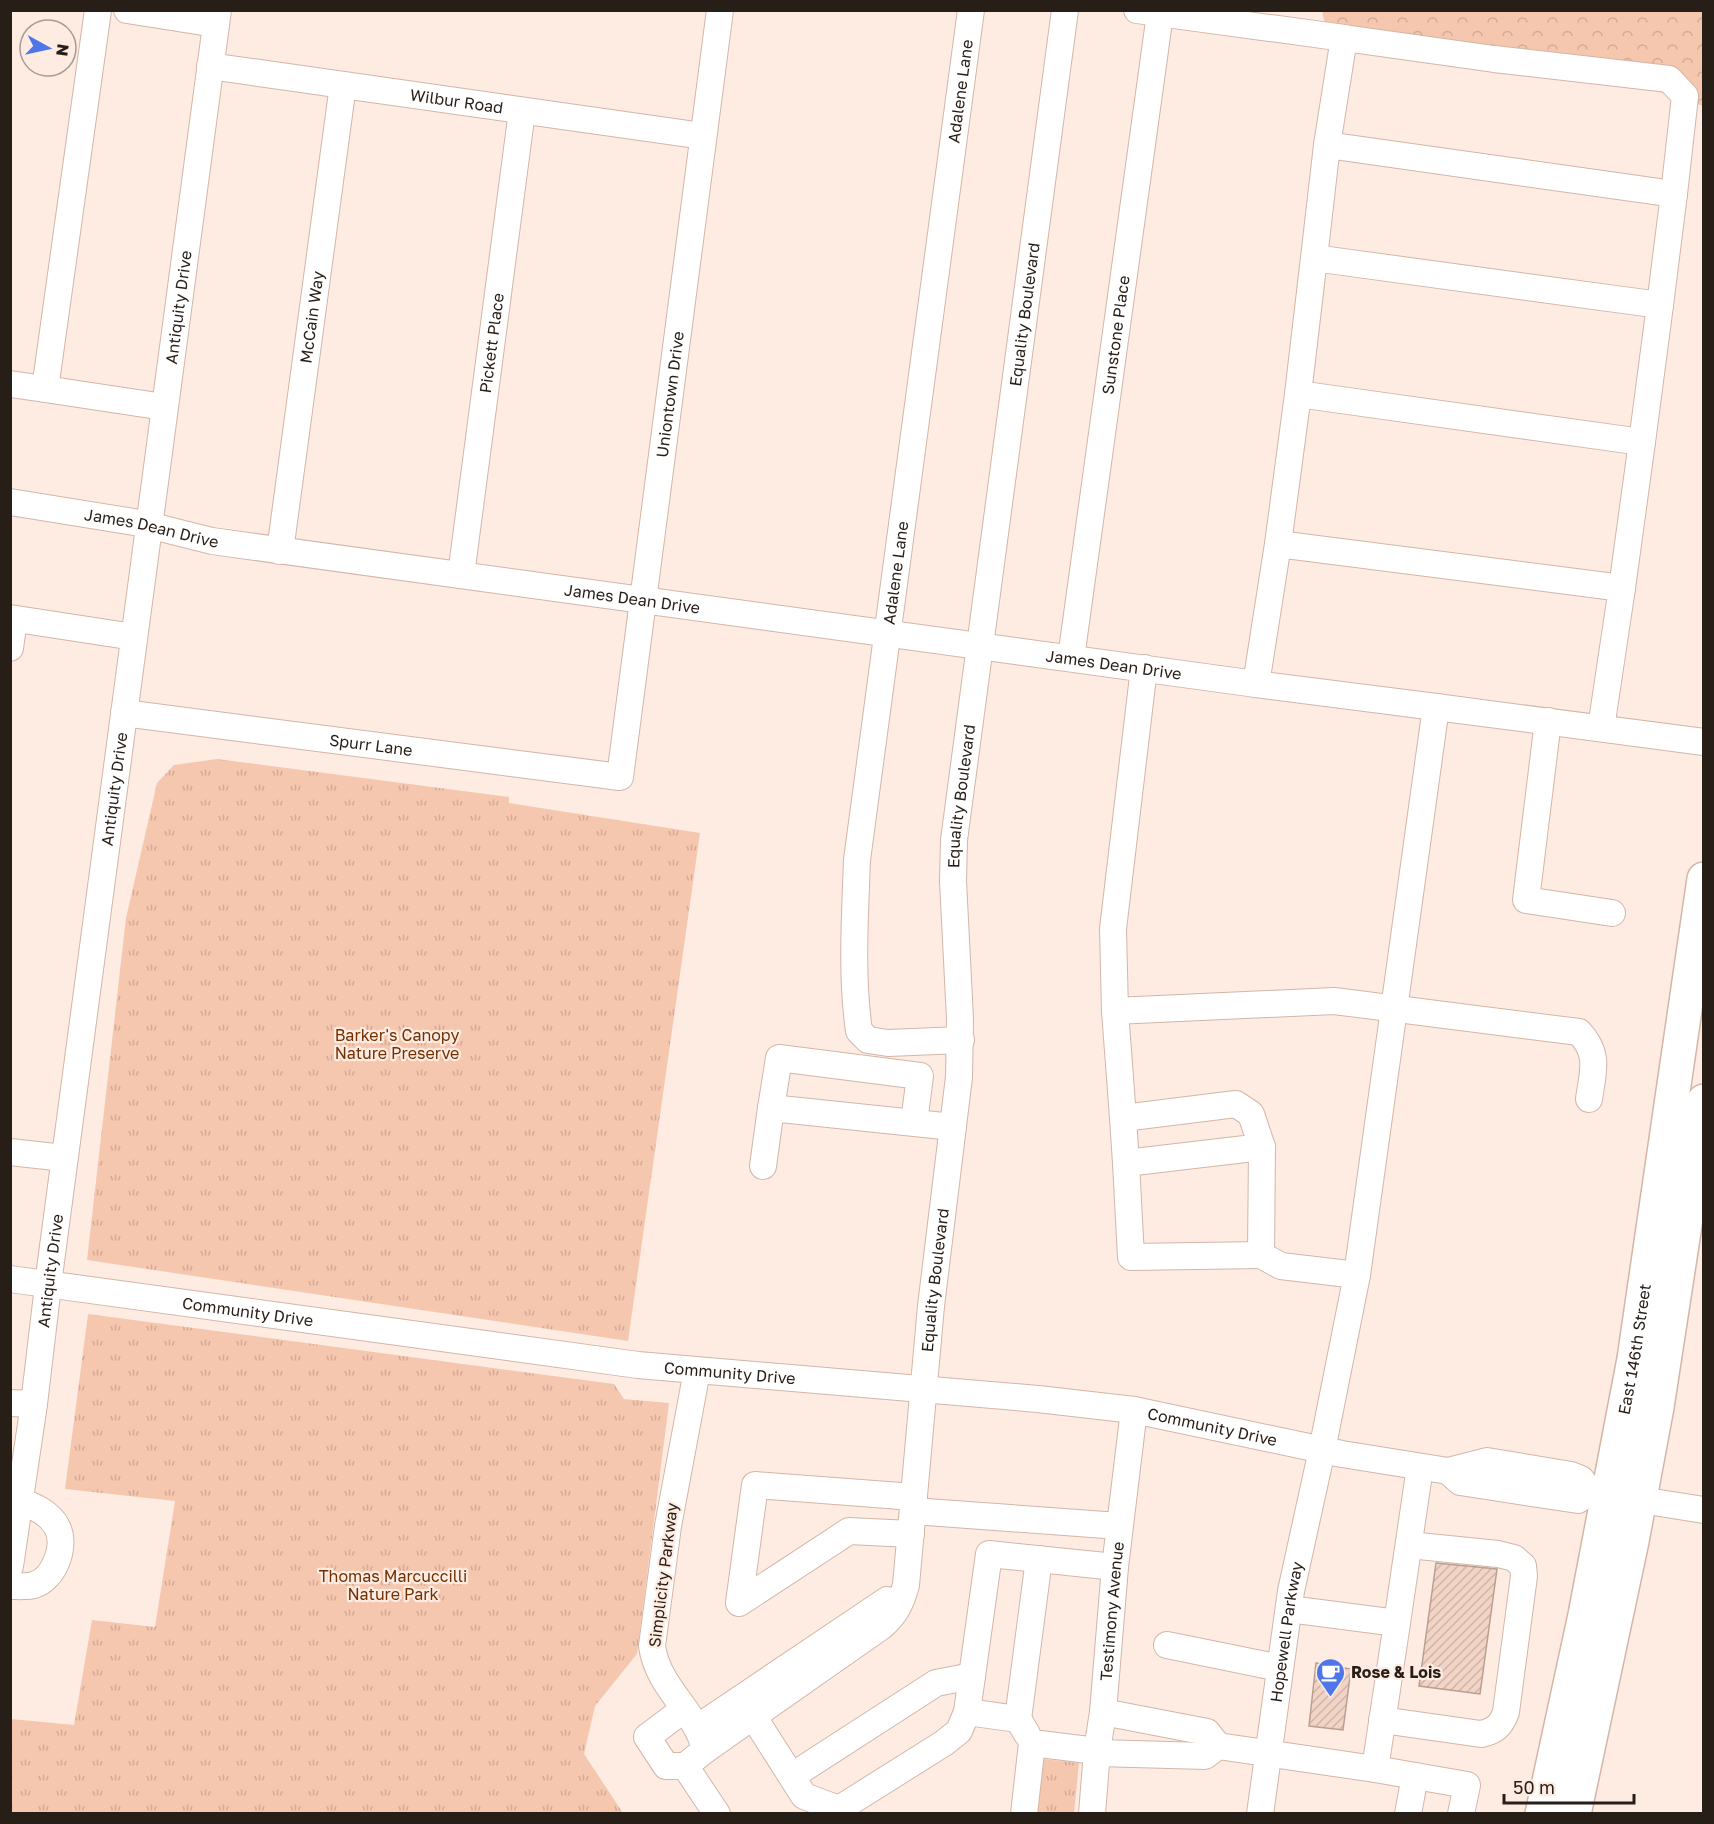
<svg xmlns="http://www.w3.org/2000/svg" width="1714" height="1824" font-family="'Golos Text',sans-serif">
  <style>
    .forest { fill: url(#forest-crowns) }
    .park { fill: url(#park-tufts) }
    .building { fill: url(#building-hatch); stroke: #ba9f91; stroke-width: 1.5 }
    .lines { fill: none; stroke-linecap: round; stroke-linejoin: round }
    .minor-casing { stroke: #d2b6a7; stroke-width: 28 }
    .major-casing { stroke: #d2b6a7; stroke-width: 36 }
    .minor { stroke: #fff; stroke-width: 26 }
    .major { stroke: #fff; stroke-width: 33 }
    .labels { text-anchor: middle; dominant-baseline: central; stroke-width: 4.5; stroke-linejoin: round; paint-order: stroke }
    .street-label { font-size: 16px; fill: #281e18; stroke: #feece3 }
    .park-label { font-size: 16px; fill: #723000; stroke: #feece3 }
    .poi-label { font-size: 16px; font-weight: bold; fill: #281e18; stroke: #feece3; text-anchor: start }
  </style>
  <defs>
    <pattern id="forest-crowns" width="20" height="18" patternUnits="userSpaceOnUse" patternTransform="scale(1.5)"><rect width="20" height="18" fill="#f6c7af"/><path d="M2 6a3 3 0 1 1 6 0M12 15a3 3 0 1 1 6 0" fill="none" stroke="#d3aa96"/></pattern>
    <pattern id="park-tufts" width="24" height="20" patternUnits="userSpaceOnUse" patternTransform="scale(1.5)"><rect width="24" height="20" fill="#f6c7af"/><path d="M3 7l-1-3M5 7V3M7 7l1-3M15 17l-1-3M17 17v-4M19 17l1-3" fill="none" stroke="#d3aa96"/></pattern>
    <pattern id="building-hatch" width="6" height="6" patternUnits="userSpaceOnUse" patternTransform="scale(1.5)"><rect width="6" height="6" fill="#f1d4c5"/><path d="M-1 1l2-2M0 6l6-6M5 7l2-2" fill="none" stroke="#cfb6a8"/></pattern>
  </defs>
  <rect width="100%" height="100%" fill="#feece3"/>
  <!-- forest -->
  <path class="forest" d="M1322 11H1703V106L1587 69 1327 33Z"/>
  <!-- park -->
  <path class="park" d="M217 759 509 797V803L700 833 628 1341 87 1260 126 918 157 783 174 765Z
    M88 1314 614 1384 624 1399 669 1403 637 1654 595 1706 584 1754 623 1813H11V1719L74 1725 92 1620 155 1627 175 1501 65 1489Z
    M1043 1759 1079 1763 1074 1813 1037 1814Z"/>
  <!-- building -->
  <path class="building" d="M1436 1563 1497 1569 1480 1694 1419 1686Z
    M1316 1663 1351 1669 1343 1730 1309 1726Z"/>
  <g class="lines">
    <defs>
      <g id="minor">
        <path d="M98 10 45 389 164 407"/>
        <path d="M127 10 216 24"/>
        <path d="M1137 10 1344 38"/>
        <path id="s1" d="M210 66 703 136"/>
        <path d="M1327 145 1344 38 1494 59 1669 79 1685 96 1674 194"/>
        <path d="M1314 258 1327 145 1674 194 1660 305"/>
        <path d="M10 384 45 389"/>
        <path d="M1298 394 1314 258 1660 305 1642 442"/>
        <path id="s2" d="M10 502 140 523 212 541 1256 684"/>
        <path d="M1278 544 1298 394 1642 442 1622 588"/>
        <path id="s3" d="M280 551 343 85"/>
        <path id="s4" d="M461 575 522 111"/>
        <path d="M10 618 134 637"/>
        <path d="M10 648 14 619"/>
        <path id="s5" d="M1071 658 1160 14"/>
        <path d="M1144 668 1113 929 1115 1011 1334 1001 1579 1032C1600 1054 1593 1071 1589 1099"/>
        <path d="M1436 707 1256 684 1278 544 1622 588 1601 728"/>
        <path id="s6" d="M124 713 620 777 720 10"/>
        <path d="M1548 721 1526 900 1612 913"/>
        <path d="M1115 1011 1123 1118 1236 1104 1251 1114 1262 1147 1126 1163 1123 1118"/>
        <path id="s7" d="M961 1040 888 1043 868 1040 859 1031C851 975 855 917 857 860L971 10"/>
        <path d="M771 1108 779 1058 920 1076 914 1122"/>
        <path d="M10 1152 64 1158"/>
        <path d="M1126 1163 1131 1257 1261 1255 1262 1147"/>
        <path d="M763 1166 771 1108 953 1127"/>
        <path d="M1261 1255 1281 1266 1357 1275"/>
        <path id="s8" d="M10 1279 638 1365 1038 1399 1134 1410 1342 1454 1448 1471 1487 1461 1571 1475 1581 1479 1590 1492"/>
        <path d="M697 1371 668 1526 652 1646C658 1689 697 1711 705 1750"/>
        <path d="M10 1403 34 1404"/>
        <path d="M1448 1471 1460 1482 1578 1500 1590 1492 1704 1510"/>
        <path d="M913 1511 1119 1526"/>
        <path d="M911 1534 849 1531 739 1603 755 1485 914 1497"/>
        <path id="s9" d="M10 1566 34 1404 50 1269 218 10"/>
        <path d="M10 1586C18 1586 27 1587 34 1585 54 1579 67 1546 57 1527 50 1513 34 1506 20 1501"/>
        <path d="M1397 1623 1420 1467"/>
        <path d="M1167 1645 1280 1668"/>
        <path d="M683 1710 647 1737 666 1766H685"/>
        <path d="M967 1712 1018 1719 1027 1734"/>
        <path d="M1103 1712 1207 1732 1218 1746"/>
        <path d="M753 1716 804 1796 839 1809"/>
        <path d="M1018 1719 1039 1559"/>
        <path d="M1382 1720 1481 1734C1495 1731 1501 1726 1506 1712L1524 1576 1523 1566 1514 1558 1498 1554 1409 1545"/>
        <path d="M697 1728 887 1600"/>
        <path d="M1097 1753 1205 1756 1218 1746 1375 1769 1397 1623 1289 1609"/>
        <path d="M1375 1769 1467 1785 1461 1814"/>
        <path d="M792 1776 936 1683 972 1676"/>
        <path id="s10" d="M717 1814 685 1766 705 1750 882 1626C896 1614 901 1603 906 1585L931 1306 959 1077 960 1019 953 881 954 840 1065 10"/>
        <path d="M841 1814 839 1809 944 1743 959 1731 967 1712 989 1554 1115 1567"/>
        <path d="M1024 1814 1032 1743 1097 1751"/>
        <path id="s11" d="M1092 1814 1097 1751 1103 1712 1115 1567 1134 1410"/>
        <path id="s12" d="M1260 1814 1291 1591 1322 1450 1357 1275 1436 707 1704 742"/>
        <path d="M1408 1814 1415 1776"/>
      </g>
      <g id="major">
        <path id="s13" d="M1542 1814 1585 1615 1634 1359 1704 879"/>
        <path d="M1574 1814 1632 1541 1657 1407 1704 1101"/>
      </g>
    </defs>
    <!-- minor casing -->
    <use href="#minor" class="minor-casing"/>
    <!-- major casing -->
    <use href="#major" class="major-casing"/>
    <!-- minor -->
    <use href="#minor" class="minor"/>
    <!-- major -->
    <use href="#major" class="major"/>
  </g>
  <!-- icons -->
  <defs>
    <symbol id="cafe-pin" viewBox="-11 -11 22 30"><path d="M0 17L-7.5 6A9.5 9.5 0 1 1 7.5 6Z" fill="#4f76e9" stroke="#feece3"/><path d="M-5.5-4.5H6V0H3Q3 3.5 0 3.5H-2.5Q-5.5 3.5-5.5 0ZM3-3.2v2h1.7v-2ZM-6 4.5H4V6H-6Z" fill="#fff"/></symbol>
  </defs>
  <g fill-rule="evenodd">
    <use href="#cafe-pin" x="1314" y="1656" width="33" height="45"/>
  </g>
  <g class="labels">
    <!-- street labels -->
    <g class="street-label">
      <text stroke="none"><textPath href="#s7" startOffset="1053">Adalene Lane</textPath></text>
      <text stroke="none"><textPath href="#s1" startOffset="249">Wilbur Road</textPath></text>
      <text stroke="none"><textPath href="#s9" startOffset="1270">Antiquity Drive</textPath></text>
      <text stroke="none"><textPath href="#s10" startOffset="1626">Equality Boulevard</textPath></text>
      <text stroke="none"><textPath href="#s3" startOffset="236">McCain Way</textPath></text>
      <text stroke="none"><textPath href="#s5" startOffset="326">Sunstone Place</textPath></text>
      <text stroke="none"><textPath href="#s4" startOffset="234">Pickett Place</textPath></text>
      <text stroke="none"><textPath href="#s6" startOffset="886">Uniontown Drive</textPath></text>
      <text stroke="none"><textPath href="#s2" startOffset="144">James Dean Drive</textPath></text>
      <text stroke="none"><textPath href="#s7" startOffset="567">Adalene Lane</textPath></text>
      <text stroke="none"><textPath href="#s2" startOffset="630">James Dean Drive</textPath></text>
      <text stroke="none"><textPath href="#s2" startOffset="1116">James Dean Drive</textPath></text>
      <text stroke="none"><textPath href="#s6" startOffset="249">Spurr Lane</textPath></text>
      <text stroke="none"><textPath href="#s9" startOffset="784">Antiquity Drive</textPath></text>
      <text stroke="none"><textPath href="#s10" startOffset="1140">Equality Boulevard</textPath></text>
      <text stroke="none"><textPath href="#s9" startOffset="298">Antiquity Drive</textPath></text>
      <text stroke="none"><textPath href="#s10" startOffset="654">Equality Boulevard</textPath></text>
      <text stroke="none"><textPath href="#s8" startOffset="240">Community Drive</textPath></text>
      <text stroke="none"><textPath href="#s13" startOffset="474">East 146th Street</textPath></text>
      <text stroke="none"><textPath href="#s8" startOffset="726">Community Drive</textPath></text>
      <text stroke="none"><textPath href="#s8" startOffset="1212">Community Drive</textPath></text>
      <text transform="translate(663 1575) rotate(-83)">Simplicity Parkway</text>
      <text stroke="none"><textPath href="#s11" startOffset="204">Testimony Avenue</textPath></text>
      <text stroke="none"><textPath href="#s12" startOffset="184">Hopewell Parkway</textPath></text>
    </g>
    <!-- park labels -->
    <g class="park-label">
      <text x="397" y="1035">Barker's Canopy<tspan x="397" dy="18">Nature Preserve</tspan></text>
      <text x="393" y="1576">Thomas Marcuccilli<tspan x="393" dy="18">Nature Park</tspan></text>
    </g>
    <!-- poi labels -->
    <g class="poi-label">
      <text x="1351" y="1672">Rose &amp; Lois</text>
    </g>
  </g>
  <!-- border -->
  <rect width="1714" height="1824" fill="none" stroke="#281e18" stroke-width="24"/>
  <!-- north arrow -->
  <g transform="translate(48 48) rotate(98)"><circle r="28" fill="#feece3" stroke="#a89a92" stroke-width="1.5"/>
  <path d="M0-4.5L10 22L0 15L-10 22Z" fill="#4f76e9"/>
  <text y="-9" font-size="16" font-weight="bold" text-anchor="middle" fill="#281e18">N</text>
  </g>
  <!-- scale -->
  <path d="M1504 1794v9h130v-9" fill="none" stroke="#281e18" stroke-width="3"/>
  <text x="1513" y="1794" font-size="18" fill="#281e18" stroke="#feece3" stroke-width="4.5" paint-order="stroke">50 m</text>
</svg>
